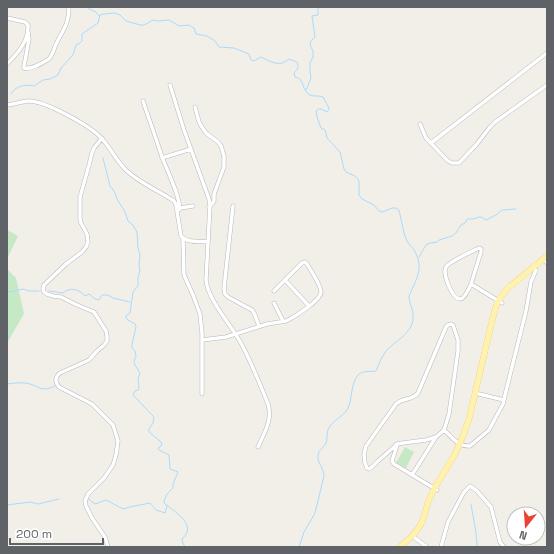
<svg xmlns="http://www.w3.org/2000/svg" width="554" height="554" font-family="'Space Grotesk',sans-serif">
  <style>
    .green { fill: #c5e8c5 }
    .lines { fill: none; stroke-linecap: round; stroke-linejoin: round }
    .stream { stroke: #aadaff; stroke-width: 1 }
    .street-casing { stroke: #b5b8bc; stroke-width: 4.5 }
    .primary-casing { stroke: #f2c960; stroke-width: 6 }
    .street { stroke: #fff; stroke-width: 3.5 }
    .primary { stroke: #fff2af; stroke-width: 5.5 }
  </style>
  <rect width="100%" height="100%" fill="#f1efe8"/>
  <!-- green -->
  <path class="green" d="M7 230 18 236 7 259Z
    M7 269 16 278 24 314 7 343Z
    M405 447 414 452 406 468 396 463Z"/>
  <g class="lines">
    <!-- stream -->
    <path class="stream" d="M89 7V9L96 12 99 16
      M306 90 311 78 310 71V63L313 57V51L311 47 310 42 315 37 312 16 318 15V7
      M11 94C15 86 25 84 34 86L43 80 50 79 58 75 61 68 73 55 76 45 80 43 82 41V34L98 23 100 15 104 14 115 13 120 15 126 21 140 25H144L151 21 154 20 158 21 169 20 179 26 189 25 194 28 196 34 207 36 215 41 219 47 234 48 249 54 251 60 254 61 261 57C267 60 276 65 282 63 285 62 287 60 289 59L297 62C299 67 298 69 294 73L295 77C306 79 300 89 310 95 314 97 319 95 323 97L328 106 329 109 327 112 321 109H318L316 111 317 117 321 128 325 130 327 138 340 152 344 169 346 172 355 176 358 179 359 182V195L362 199 374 205 379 211 383 212 392 208H396L399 210C401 218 404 237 408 243 410 246 413 247 414 250 425 268 416 279 409 296 409 304 414 310 413 318 413 333 395 341 386 351 381 357 379 364 376 371 371 372 363 370 358 375 350 384 353 400 347 410 342 417 333 420 329 428 326 432 328 438 326 443 324 448 318 450 318 456 317 463 324 468 324 476L316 509 314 515 304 532 299 547
      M103 158 110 186 114 191 117 199 125 212 128 221 133 225 137 232 138 248 140 255 139 265 140 270 138 278V286L133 292 130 313 126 316C126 321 131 321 135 324L136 327 132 344V348L135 351 136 356 134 361 135 365 140 373 138 379 139 388 138 390 135 391 133 395 154 417 153 423 149 429V432L161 442 162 445 158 448 159 450 169 455 170 469 178 472 173 484V488L167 494 164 501 165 504C175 512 198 525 182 539L183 544 186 547
      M419 257 426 245 430 243 437 242 439 240 452 236 456 233 461 225 465 223 467 219C469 219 471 219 473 219 480 217 479 215 486 220L496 215 502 210 516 209
      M7 291 10 292 23 289 29 291H39
      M49 291 63 293C69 287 80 289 85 296L89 294 95 299 99 300 102 295H108L113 298 130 302
      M7 384C14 383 24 382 30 384 42 388 42 392 55 386
      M87 498 95 504 106 500 123 509C131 506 141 505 150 503L156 510 165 513 167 506
      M471 504C473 518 477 533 477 547
      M7 505 30 502 38 504 59 499"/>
    <defs>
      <path id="street" d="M7 18 25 22 28 25C29 41 18 53 7 64
        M28 32 29 39 24 66V68C32 70 42 63 49 59 53 54 54 49 56 44 63 30 69 24 69 7
        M170 85 184 130 209 199 210 205 206 280C208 301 232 325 242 345 252 364 260 384 268 404 273 420 264 433 258 447
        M143 101C149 119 156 138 162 157 166 168 182 200 179 210L177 211
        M7 105C14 104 21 102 28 101 44 100 93 127 103 140 112 150 117 162 127 171 141 184 158 190 174 201L176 205 181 236C187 243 199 241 208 242
        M195 107 199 122 202 127 206 133 218 142 221 146 224 156V167L214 194V201L212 204 209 207
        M420 124 426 138 448 161 452 163H459L476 145 490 127 495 122 547 85
        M102 138 94 148 92 153 89 165 80 197V219L81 223 87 234 88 242 86 247 82 252 66 264 44 285 43 289 44 292 47 294 53 296 61 297 77 305 94 312 106 331 107 336V341L104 345 97 351 89 360 60 373C54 378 55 382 59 387L92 404 113 425 118 441 116 455 113 465 104 478 88 494 85 501 86 506 92 518 105 537 108 547
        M431 143 547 53
        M162 158 191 149
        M233 206 224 288 225 294 228 297 252 310 254 313 259 326
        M180 208 193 206
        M183 239 184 275 193 295 200 314 202 333V394
        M546 262 547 263
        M285 280 309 306
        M471 284C469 288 465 299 460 299 452 299 442 273 446 267 450 261 471 252 479 248L481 249V252L471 284 502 303
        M274 303 283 321
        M451 324 453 325 458 340V351L449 414 444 430 436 437 426 440 403 443 397 444 394 447 378 461 372 467 369 469 367 468 365 463 364 454 366 446 396 404C405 396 410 402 418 393L446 327 448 325Z
        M202 340 226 337 267 324 286 321 290 319C297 315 321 300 321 292 321 285 311 271 307 264L305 262 302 263 274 291
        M479 394 504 400
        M444 430C452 437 458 447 470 446L489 430 503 404 505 395 526 311 531 282 536 270
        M397 445 392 461 394 464 437 490
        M412 475 436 437
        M415 538 427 547
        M441 547 448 522 464 492 470 486 477 491 491 507 500 542 504 547"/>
      <path id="primary" d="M400 547 412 536 418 529 423 520 428 502 434 489 455 454 463 436 469 419 492 321 496 306 500 298 508 288 547 256"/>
    </defs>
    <!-- street casing -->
    <use href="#street" class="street-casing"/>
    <!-- primary casing -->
    <use href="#primary" class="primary-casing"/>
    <!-- street -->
    <use href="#street" class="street"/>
    <!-- primary -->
    <use href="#primary" class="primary"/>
  </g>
  <!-- border -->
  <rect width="554" height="554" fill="none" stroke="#5f6368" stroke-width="16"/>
  <!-- north arrow -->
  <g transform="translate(526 526) rotate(197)"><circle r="19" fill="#ffffff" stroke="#bfc1c3"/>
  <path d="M0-3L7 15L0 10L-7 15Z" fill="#ea4335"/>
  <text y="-6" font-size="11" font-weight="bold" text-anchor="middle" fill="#5f6368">N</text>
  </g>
  <!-- scale -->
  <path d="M10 538v6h93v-6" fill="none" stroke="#5f6368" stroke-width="2"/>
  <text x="16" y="538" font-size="12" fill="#5f6368" stroke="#ffffff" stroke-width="3" paint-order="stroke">200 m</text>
</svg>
